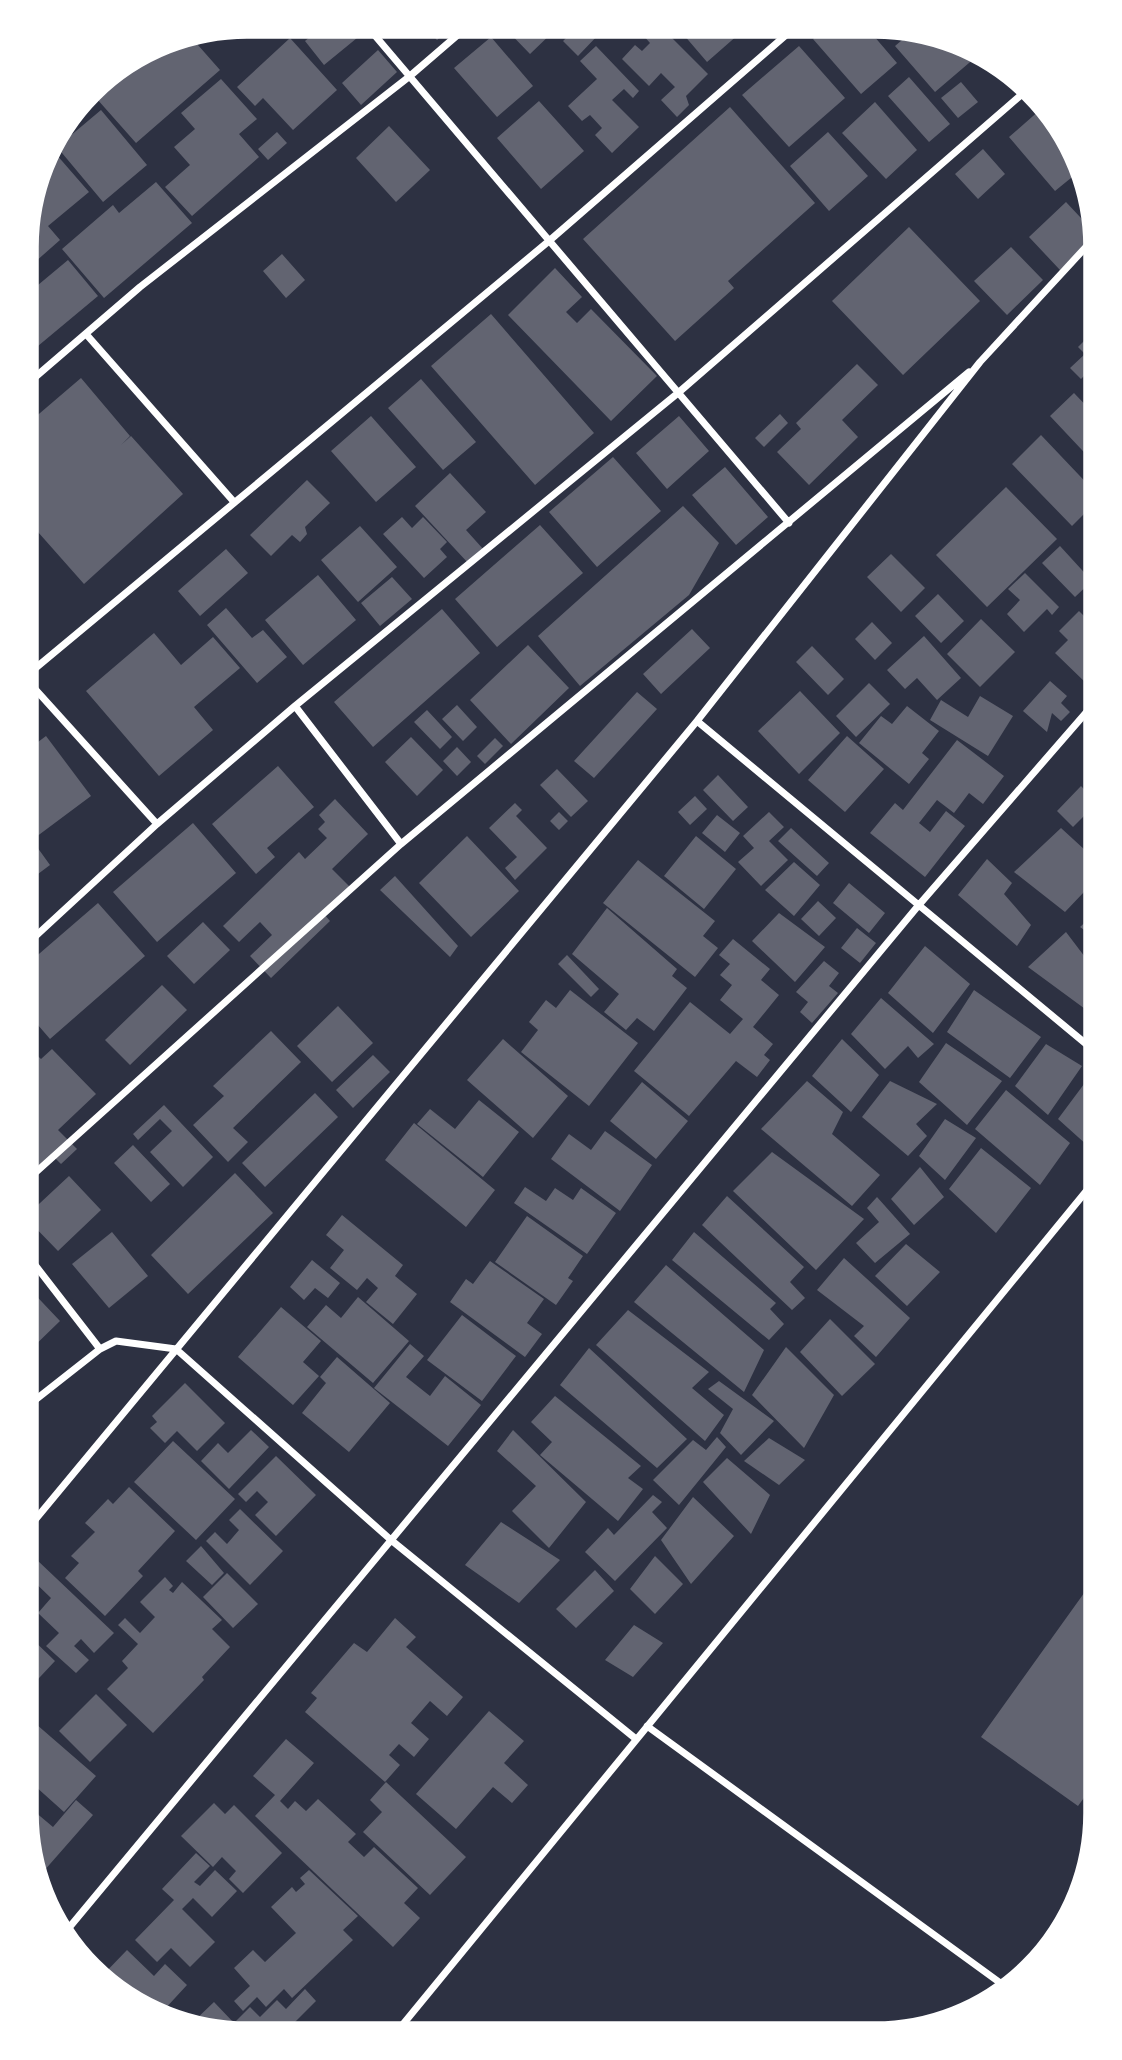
<svg xmlns="http://www.w3.org/2000/svg" width="1122" height="2060" font-family="'PT Serif',serif">
  <style>
    .building { fill: #626471 }
    .lines { fill: none; stroke-linecap: round; stroke-linejoin: round }
    .minor { stroke: #fff; stroke-width: 7 }
    .rim { fill: none; stroke: #fff; stroke-width: 3.5 }
  </style>
  <rect width="100%" height="100%" fill="#2d3142"/>
  <!-- building -->
  <path class="building" d="M324 25H346L357 38 324 65 305 41Z
    M424 26H452L437 40Z
    M503 26H517L574 27 563 36 556 29 530 54Z
    M577 27H593L600 33 578 56 563 41Z
    M651 27H661L708 74 686 96 689 105 677 117 661 100 675 87 661 73 649 86 622 59 635 45 642 51 650 43 643 35Z
    M677 27 733 28 739 34 707 62Z
    M825 28H867L897 63 861 94 813 39Z
    M915 29H918L976 57 935 92 895 46Z
    M190 36 220 70 136 143 97 99 163 41Z
    M491 37 533 86 497 117 454 68Z
    M290 38 337 90 293 130 263 98 255 106 237 87Z
    M596 46 639 91 633 98 624 89 612 100 639 127 612 153 595 135 602 128 590 115 582 121 568 106 597 79 580 61Z
    M799 46 845 98 789 147 742 95Z
    M378 50 397 72 361 105 342 83Z
    M909 77 950 124 929 142 888 96Z
    M221 79 257 119 239 134 259 157 192 216 165 187 190 165 174 147 195 129 181 113Z
    M961 82 978 102 958 118 941 98Z
    M539 101 584 151 541 189 497 138Z
    M875 102 917 150 886 179 842 133Z
    M730 107 815 203 728 281 734 288 675 341 583 239Z
    M1041 109 1082 169 1055 191 1009 137Z
    M101 110 147 165 103 202 57 147Z
    M389 126 430 170 396 202 356 158Z
    M277 132 287 143 268 160 258 149Z
    M828 132 868 176 829 211 790 166Z
    M49 146 89 192 48 226 60 240 26 270V218L30 206 41 216 30 204Z
    M983 149 1005 174 978 199 955 174Z
    M156 182 192 223 104 298 62 249 113 205 119 213Z
    M1066 202 1095 233 1060 270 1029 237Z
    M909 227 980 301 903 375 832 301Z
    M1011 247 1043 280 1007 315 974 281Z
    M282 254 305 280 286 298 263 271Z
    M68 260 98 296 26 356V295Z
    M555 268 582 297 566 312 577 323 591 309 657 376 611 421 508 315Z
    M491 314 594 433 535 485 431 366Z
    M1095 330 1097 363 1081 379 1070 368 1085 354 1078 347Z
    M857 364 878 385 842 420 858 437 809 485 777 452 801 429 796 423Z
    M81 378 130 436 121 445 131 436 183 494 84 584 30 523 26 526V425Z
    M421 379 476 442 443 470 388 408Z
    M1074 393 1097 417V466L1050 416Z
    M780 414 788 423 764 447 755 438Z
    M371 416 416 467 376 502 331 451Z
    M679 416 709 451 667 489 636 453Z
    M1041 435 1097 494V501L1072 526 1012 464Z
    M613 457 661 511 597 567 549 512Z
    M725 467 768 517 736 545 692 495Z
    M450 473 486 512 466 530 484 550 469 564 415 506Z
    M307 480 330 503 305 527 307 534 300 542 292 535 271 556 250 535Z
    M1006 487 1057 539 987 607 936 555Z
    M683 506 719 543 689 595 580 686 538 636Z
    M402 517 412 528 423 517 447 542 440 549 447 557 424 578 383 534Z
    M540 525 583 573 497 647 455 599Z
    M360 526 397 567 358 602 321 560Z
    M1060 546 1092 581 1075 597 1042 563Z
    M226 549 248 573 200 616 178 591Z
    M891 554 925 588 901 612 867 577Z
    M1025 573 1059 607 1052 615 1047 609 1024 632 1007 614 1020 600 1008 589Z
    M318 575 356 620 303 665 265 620Z
    M392 577 412 599 380 626 361 603Z
    M938 594 964 621 941 643 915 616Z
    M226 608 252 638 263 630 287 657 257 683 207 625Z
    M442 609 480 653 373 747 334 702Z
    M1079 611 1097 629V674L1087 684 1055 653 1068 640 1059 631Z
    M981 619 1015 652 980 687 947 654Z
    M872 622 892 643 875 660 855 639Z
    M692 629 710 648 661 694 643 674Z
    M154 633 181 665 213 637 240 668 194 707 213 730 159 776 86 691Z
    M924 636 961 678 937 700 917 678 905 689 887 670Z
    M528 645 569 688 511 744 470 700Z
    M812 646 844 679 828 695 796 662Z
    M1050 681 1067 696 1061 703 1070 712 1061 721 1052 713 1047 732 1023 711Z
    M869 683 890 704 856 737 836 716Z
    M800 691 840 733 799 774 758 731Z
    M637 692 657 709 594 778 574 761Z
    M980 696 1013 716 988 756 930 720 941 700 968 717Z
    M457 705 477 727 463 741 442 719Z
    M907 706 939 731 922 753 929 759 909 784 859 743 881 716 892 724Z
    M427 710 452 737 440 749 414 722Z
    M46 736 91 796 32 840 50 865 26 883V751Z
    M847 736 884 769 845 812 808 780Z
    M411 737 443 770 417 796 385 762Z
    M495 738 503 746 485 764 477 756Z
    M957 740 1004 776 983 804 969 793 954 813 937 800 919 823 930 832 946 811 965 826 925 877 870 833 895 803 903 810Z
    M457 747 471 762 457 776 443 761Z
    M278 766 314 807 267 848 275 857 256 874 212 824Z
    M557 769 588 801 571 817 540 785Z
    M718 775 748 807 733 821 703 790Z
    M1081 786 1097 803 1073 827 1057 811Z
    M695 796 707 809 690 825 678 812Z
    M335 799 368 834 332 869 351 888 324 914 330 921 271 978 250 956 272 935 260 922 239 942 223 926 299 852 305 859 327 838 318 829 325 822 319 815Z
    M515 803 522 810 516 816 547 848 515 880 505 868 517 857 489 828Z
    M559 812 568 821 559 830 550 821Z
    M769 812 784 827 769 841 788 860 761 886 738 862 754 848 743 836Z
    M717 815 740 833 725 852 702 833Z
    M193 823 236 873 157 942 113 892Z
    M791 828 829 863 817 876 778 841Z
    M1061 828 1097 861V901L1084 892 1065 912 1014 872Z
    M467 836 519 891 471 937 419 883Z
    M696 836 736 869 704 909 664 876Z
    M987 859 1012 883 1004 894 1031 925 1017 946 958 895Z
    M638 860 715 921 703 936 718 948 695 977 603 903Z
    M794 862 820 885 794 916 765 890Z
    M395 876 458 946 450 957 380 890Z
    M849 883 885 913 869 933 833 903Z
    M818 901 836 918 819 936 801 919Z
    M98 903 145 956 50 1039 25 1010V966Z
    M607 908 677 969 672 976 687 988 654 1031 637 1018 626 1030 604 1012 619 994 572 954Z
    M779 913 825 947 795 982 752 941Z
    M1095 913H1097V939L1080 927Z
    M203 922 230 950 194 984 167 956Z
    M857 928 876 943 860 963 841 948Z
    M1066 932 1088 961 1097 954 1096 1017 1028 967Z
    M733 939 770 969 761 980 779 995 753 1027 773 1044 764 1055 770 1060 757 1077 736 1061 689 1116 634 1071 690 1002 730 1034 743 1019 720 1000 732 985 720 975 730 964 719 955Z
    M925 946 970 984 933 1033 888 993Z
    M567 955 599 989 591 997 558 964Z
    M824 961 839 973 829 986 838 993 812 1023 800 1012 808 1002 796 992Z
    M162 985 187 1010 130 1065 105 1040Z
    M570 990 638 1043 589 1106 521 1052 538 1030 529 1022 546 1000 556 1008Z
    M974 990 1041 1037 1010 1078 947 1032Z
    M881 998 934 1044 918 1058 908 1046 885 1069 851 1034Z
    M338 1006 373 1043 332 1082 297 1046Z
    M271 1031 301 1062 233 1128 248 1142 228 1162 193 1125 224 1096 213 1086Z
    M503 1039 568 1096 533 1138 467 1080Z
    M842 1039 879 1075 851 1112 812 1076Z
    M946 1043 1002 1081 967 1125 919 1082Z
    M25 1044 41 1059 52 1049 96 1094 58 1130 77 1149 61 1164 54 1157 38 1172 25 1159Z
    M1046 1044 1082 1066 1048 1115 1015 1086Z
    M373 1055 390 1072 353 1108 336 1090Z
    M1090 1076 1097 1081V1134L1088 1146 1058 1119Z
    M807 1081 843 1112 832 1134 880 1175 852 1206 761 1129Z
    M890 1081 937 1104 916 1124 927 1136 908 1156 862 1117Z
    M642 1082 688 1121 656 1159 610 1121Z
    M1006 1090 1070 1143 1040 1185 975 1129Z
    M315 1093 338 1117 265 1187 242 1163Z
    M479 1100 519 1132 483 1177 417 1124 430 1109 455 1129Z
    M164 1105 213 1157 183 1187 150 1152 172 1131 160 1119 138 1140 133 1134Z
    M945 1119 976 1138 945 1180 919 1156Z
    M414 1123 495 1190 466 1227 385 1160Z
    M605 1131 652 1165 620 1211 551 1159 569 1134 591 1150Z
    M133 1145 170 1184 151 1202 114 1163Z
    M981 1148 1031 1188 996 1233 949 1189Z
    M772 1152 864 1219 816 1270 733 1191Z
    M920 1167 944 1197 914 1225 891 1199Z
    M235 1173 273 1213 188 1294 151 1255Z
    M69 1176 101 1210 58 1251 25 1217Z
    M525 1187 546 1201 555 1188 573 1200 581 1188 616 1213 587 1254 514 1203Z
    M727 1196 804 1267 790 1282 805 1298 792 1310 702 1225Z
    M877 1197 910 1234 875 1263 856 1243 879 1222 867 1208Z
    M342 1215 403 1265 395 1276 417 1294 393 1324 366 1302 378 1288 367 1278 357 1290 330 1268 344 1250 326 1235Z
    M527 1216 583 1256 568 1278 573 1281 556 1305 495 1262Z
    M112 1232 148 1276 109 1308 72 1264Z
    M694 1232 776 1303 770 1309 784 1324 769 1340 672 1260Z
    M906 1244 940 1272 907 1306 875 1276Z
    M844 1258 910 1318 876 1357 854 1336 864 1326 817 1290Z
    M312 1260 340 1283 328 1298 315 1288 304 1300 290 1287Z
    M490 1261 544 1299 527 1323 542 1334 525 1357 450 1302 466 1279 473 1284Z
    M666 1265 764 1350 744 1392 634 1302Z
    M25 1284 60 1321 25 1355Z
    M358 1297 409 1341 373 1383 307 1327 326 1305 341 1318Z
    M281 1307 321 1341 303 1362 319 1376 293 1405 238 1357Z
    M628 1310 709 1372 692 1388 724 1415 705 1441 596 1345Z
    M462 1315 516 1356 482 1401 427 1360Z
    M830 1319 875 1364 842 1396 800 1352Z
    M410 1344 424 1356 406 1377 430 1396 445 1376 481 1405 448 1446 374 1388Z
    M786 1347 834 1395 804 1448 752 1395Z
    M589 1348 687 1439 657 1468 560 1385Z
    M337 1357 390 1403 349 1452 302 1413 326 1383 320 1377Z
    M719 1381 774 1421 741 1455 720 1433 733 1409 708 1389Z
    M185 1383 225 1423 197 1451 177 1431 165 1443 150 1428 157 1422 152 1416Z
    M555 1396 641 1466 628 1478 643 1489 618 1521 540 1455 552 1442 531 1422Z
    M251 1430 269 1447 229 1489 201 1461 218 1443 228 1453Z
    M513 1430 586 1502 549 1548 512 1511 536 1486 497 1451Z
    M717 1437 726 1447 679 1505 653 1480 693 1440 706 1450Z
    M769 1438 805 1460 779 1485 744 1461Z
    M173 1441 235 1499 196 1540 134 1482Z
    M276 1456 316 1495 276 1536 255 1515 268 1502 257 1491 246 1502 238 1494Z
    M727 1458 770 1495 751 1534 703 1482Z
    M129 1487 175 1531 138 1571 143 1576 105 1616 65 1578 79 1563 71 1556 95 1532 85 1523 108 1499 113 1504Z
    M653 1495 662 1502 652 1512 667 1528 615 1581 585 1552 608 1528 614 1535Z
    M693 1497 734 1536 691 1584 661 1540Z
    M240 1509 283 1551 250 1585 206 1541 215 1532 227 1544 239 1530 229 1520Z
    M501 1522 560 1560 519 1603 465 1565Z
    M201 1546 224 1573 212 1585 186 1561Z
    M655 1556 683 1584 655 1614 630 1589Z
    M37 1560 114 1633 94 1653 81 1639 74 1646 89 1660 76 1673 46 1646 59 1633 38 1613 51 1598 25 1573Z
    M595 1570 614 1591 576 1628 556 1609Z
    M227 1573 258 1604 233 1628 203 1597Z
    M1097 1575V1780L1078 1806 981 1737Z
    M165 1577 173 1586 169 1590 173 1593 182 1582 222 1620 212 1629 230 1647 202 1677 204 1680 153 1733 107 1689 128 1668 122 1661 138 1644 118 1625 125 1618 140 1633 155 1617 140 1602Z
    M395 1618 416 1637 406 1647 463 1697 447 1716 430 1701 411 1723 429 1739 414 1757 399 1744 389 1755 400 1765 385 1782 305 1712 317 1698 311 1693 354 1643 367 1652Z
    M634 1625 663 1643 633 1677 605 1660Z
    M25 1632 55 1661 25 1693Z
    M96 1694 127 1725 90 1762 59 1731Z
    M489 1711 524 1741 504 1763 528 1785 512 1803 493 1787 456 1829 416 1794Z
    M36 1724 96 1776 64 1812 25 1777V1737Z
    M286 1739 314 1763 280 1801 288 1809 295 1801 306 1811 318 1799 356 1834 348 1842 364 1857 374 1847 418 1888 404 1903 420 1918 393 1947 255 1816 275 1795 253 1776Z
    M25 1782 38 1794 28 1806 53 1827 76 1800 93 1815 43 1872 33 1863 25 1814Z
    M386 1782 466 1857 430 1895 363 1832 382 1812 370 1800Z
    M214 1803 225 1814 234 1805 282 1853 243 1893 229 1879 236 1871 222 1857 213 1867 181 1836Z
    M196 1853 210 1866 194 1882 200 1886 215 1870 237 1891 212 1917 193 1898 182 1909 215 1942 190 1967 171 1948 157 1962 135 1940 174 1900 162 1889Z
    M309 1870 358 1916 343 1930 353 1940 292 1998 284 1989 266 2007 257 1997 243 2011 234 2001 250 1986 234 1968 253 1950 265 1962 296 1933 271 1907 292 1887 296 1892 305 1884 300 1878Z
    M34 1872 51 1886 42 1896 36 1885Z
    M127 1950 154 1976 165 1964 187 1985 163 2011 111 1989 100 1978Z
    M305 1989 316 2001 283 2034H234L227 2026 217 2034 192 2023 214 2002 234 2023 250 2007 260 2017 277 2000 286 2009Z"/>
  <g class="lines">
    <!-- minor -->
    <path class="minor" d="M366 25 789 523
      M86 334 234 502
      M26 385 140 287 410 76 468 26
      M26 676 549 241 794 28
      M26 679 157 824
      M295 706 401 844
      M697 721 1097 1053
      M26 945 157 824 295 706 678 393 1028 89
      M25 1182 401 844 969 372
      M25 1252 100 1349
      M25 1408 100 1349 116 1341 176 1349 391 1540 636 1739
      M25 1532 697 721 980 362 1096 236
      M647 1726 1010 1990
      M63 1935 918 906 1097 700
      M395 2034 1097 1178"/>
  </g>
  <!-- crop -->
  <path d="M0 0H1122V2060H0ZM247 37H875A210 210 0 0 1 1085 247V1813A210 210 0 0 1 875 2023H247A210 210 0 0 1 37 1813V247A210 210 0 0 1 247 37Z" fill="#fff" fill-rule="evenodd"/>
  <path class="rim" d="M247 37H875A210 210 0 0 1 1085 247V1813A210 210 0 0 1 875 2023H247A210 210 0 0 1 37 1813V247A210 210 0 0 1 247 37Z"/>
</svg>
